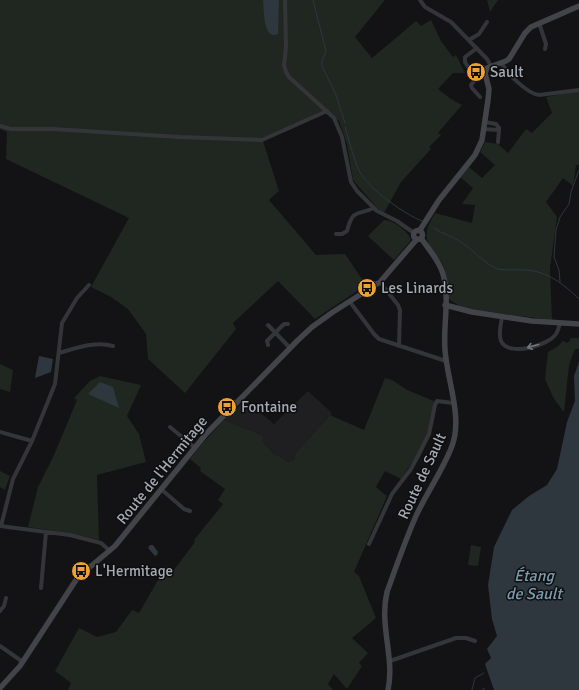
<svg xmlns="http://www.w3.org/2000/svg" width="579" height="690" font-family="Signika,sans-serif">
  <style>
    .built { fill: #1f1f21 }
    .green { fill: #1f2720 }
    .water { fill: #2d373d }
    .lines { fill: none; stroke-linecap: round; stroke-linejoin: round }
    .stream { stroke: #2d373d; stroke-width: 1 }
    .street { stroke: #343539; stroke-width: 4 }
    .secondary { stroke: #424449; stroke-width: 5.5 }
    .oneway { stroke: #72767d }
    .labels { text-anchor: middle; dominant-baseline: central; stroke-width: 3; stroke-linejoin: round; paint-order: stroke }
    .poi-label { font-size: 15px; fill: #a5abb5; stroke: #0e0e0f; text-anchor: start }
    .street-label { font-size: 15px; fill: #a5abb5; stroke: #0e0e0f }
    .water-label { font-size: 16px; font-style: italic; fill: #7c9baf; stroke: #0e0e0f }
  </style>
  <rect width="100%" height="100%" fill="#131315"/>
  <!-- built -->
  <path class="built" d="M308 391 332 413 295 454V459L289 462 272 452 262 441 264 436 224 420 245 400 274 424Z"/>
  <!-- green -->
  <path class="green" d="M0 0H385L355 37 372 58 416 21 421 26 431 20 441 41 453 57 456 55 465 73H453L438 89 451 99 462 105 438 133 441 135 429 147 431 149 401 182 384 213 380 211 353 180 347 144 339 121 329 112 262 138 279 191 269 200 316 255 345 254 366 285 315 319 278 281 233 323 236 329 185 393 148 359 146 334 128 309 111 297 91 287 129 218 6 159 7 132 0 129Z
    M487 0H498L490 12Z
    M579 91V165H576L573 186 563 178 546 202 557 217 550 268 552 320 464 309 449 299C448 288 447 276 443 265 441 261 437 257 434 253 422 237 426 229 435 213L472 223 475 205 462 204 473 188 460 177 469 167 482 178 495 165 480 152 485 142 498 144 508 153 526 129 532 133 552 113 546 97Z
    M384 220C393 220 408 231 411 240L394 260 368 236Z
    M571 338H579V349H575L569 365 564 412 554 399 545 379 548 352 557 347 563 341 568 343Z
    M0 364 13 370 10 392 0 389Z
    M100 376 141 385 127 416 139 434 146 462 97 475 99 540 70 533 28 527 38 487 54 455 77 400 74 398 90 381Z
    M385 378 392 380 407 390 434 401 429 435 416 457 401 479 385 471 376 487 387 496 354 572 359 576 376 618 352 638 368 653 359 663 362 666 347 689 334 674 328 684 333 690H68L71 683 55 671 79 628 97 637 116 632 132 610 139 613 166 566 173 571 195 542 194 540 223 504 218 500 225 489 200 471 201 468 190 459 201 445 224 420 264 436 262 441 272 452 289 462 295 459V454L330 415 364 430Z
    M0 471 10 476 5 490 0 487Z
    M471 545 481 547 478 566 468 565Z"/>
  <!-- water -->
  <path class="water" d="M263 0H279L278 34C263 41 264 9 263 0Z
    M39 356 53 359 51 372 35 378Z
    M579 362V690H494L485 664 491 658 487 649 497 636 492 619 488 585 494 547 512 510 529 496 547 485 557 469 567 422 575 401 574 376Z
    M100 382 113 387 119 408 88 394Z
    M150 545H153L158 552 157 555 155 556 148 548Z"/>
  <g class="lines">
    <!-- stream -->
    <path class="stream" d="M313 0 326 51 322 61V66L336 95 345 123
      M345 127C349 139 355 165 361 174 371 190 404 214 422 221
      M434 228C442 234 452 236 461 242 472 249 486 265 498 269 507 271 518 269 526 270 547 271 565 285 579 299
      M560 282 559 270 554 257 556 230 560 217 569 204 571 192 579 170
      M472 690 475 678 484 673
      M482 690 485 688"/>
    <!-- street -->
    <path class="street" d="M285 0 286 47 284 65 286 72 289 77 334 118 342 137 351 182 357 191 377 211 397 221 414 233
      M420 0 425 7 451 22 487 59 491 66
      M539 23 546 44 545 49
      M469 40 479 34 487 22
      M477 48 465 57V62L468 67 485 71
      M502 63C506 73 528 94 539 95L579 90
      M480 97 472 88 471 85 480 74 481 70
      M485 122 496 124 499 128V130
      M0 126 11 129H53L179 137 262 140 327 111
      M483 129 499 130 498 142
      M336 234H342L347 231C353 209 355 216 374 208
      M380 282 398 305 400 310 399 346
      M350 302 374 334 379 339 446 361
      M502 317C501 324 498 334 501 341 508 357 548 346 556 334 558 331 559 327 560 323
      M268 325 290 348
      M268 345 267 341 284 324H288
      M59 353C77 348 95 341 113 346
      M170 427 194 447
      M0 432 32 441
      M161 489 184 509 190 511
      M0 526 70 535 101 543 110 551
      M1 526 13 479 32 441 55 384 62 323 77 298 89 285
      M369 544 392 494 411 469 418 456 429 434 435 405 437 401 453 403
      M41 588 46 532
      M0 611 4 606 6 598
      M0 646 23 662
      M390 661 456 638H466L475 641"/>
    <!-- secondary -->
    <path class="secondary" d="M420 230 439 200 475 155 482 140 488 100 489 89 485 73 487 68 506 61 509 59 525 33 531 27 579 6
      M413.5 235a4.5 4.5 0 1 1 9 0a4.5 4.5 0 1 1-9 0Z
      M445 305 472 312 532 321 579 324
      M0 688 20 666 76 580 84 572 115 546 206 434 297 341 312 327 333 312 380 282 417 239
      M388 690C395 657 379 626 387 592 396 567 405 541 416 516 427 492 443 470 452 446 463 417 447 380 445 350 443 325 450 298 443 274 439 260 429 250 421 238"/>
  </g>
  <!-- one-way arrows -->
  <defs><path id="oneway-shaft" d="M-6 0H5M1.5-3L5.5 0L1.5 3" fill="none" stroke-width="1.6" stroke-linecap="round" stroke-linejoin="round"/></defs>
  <use class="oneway" href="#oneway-shaft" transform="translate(533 346) rotate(165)"/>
  <!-- icons -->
  <defs>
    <symbol id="bus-disc" viewBox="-11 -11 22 22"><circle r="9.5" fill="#eea132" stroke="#0e0e0f"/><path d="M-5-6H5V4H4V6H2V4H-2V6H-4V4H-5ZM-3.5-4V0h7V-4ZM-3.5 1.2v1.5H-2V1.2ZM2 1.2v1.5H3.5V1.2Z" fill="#111"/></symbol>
  </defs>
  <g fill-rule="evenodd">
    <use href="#bus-disc" x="465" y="61" width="22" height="22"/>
    <use href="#bus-disc" x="356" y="277" width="22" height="22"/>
    <use href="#bus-disc" x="216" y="396" width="22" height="22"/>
    <use href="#bus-disc" x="70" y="560" width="22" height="22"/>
  </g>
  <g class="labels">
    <!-- poi labels -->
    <g class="poi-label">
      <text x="490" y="72">Sault</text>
      <text x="381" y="288">Les Linards</text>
      <text x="241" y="407">Fontaine</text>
      <text x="95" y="571">L'Hermitage</text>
    </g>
    <!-- street labels -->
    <g class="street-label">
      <text transform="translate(162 470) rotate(-51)">Route de l'Hermitage</text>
      <text transform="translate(422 476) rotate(-65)">Route de Sault</text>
    </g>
    <!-- water labels -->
    <g class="water-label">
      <text x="534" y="576">Étang<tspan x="534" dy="18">de Sault</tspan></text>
    </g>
  </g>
</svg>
